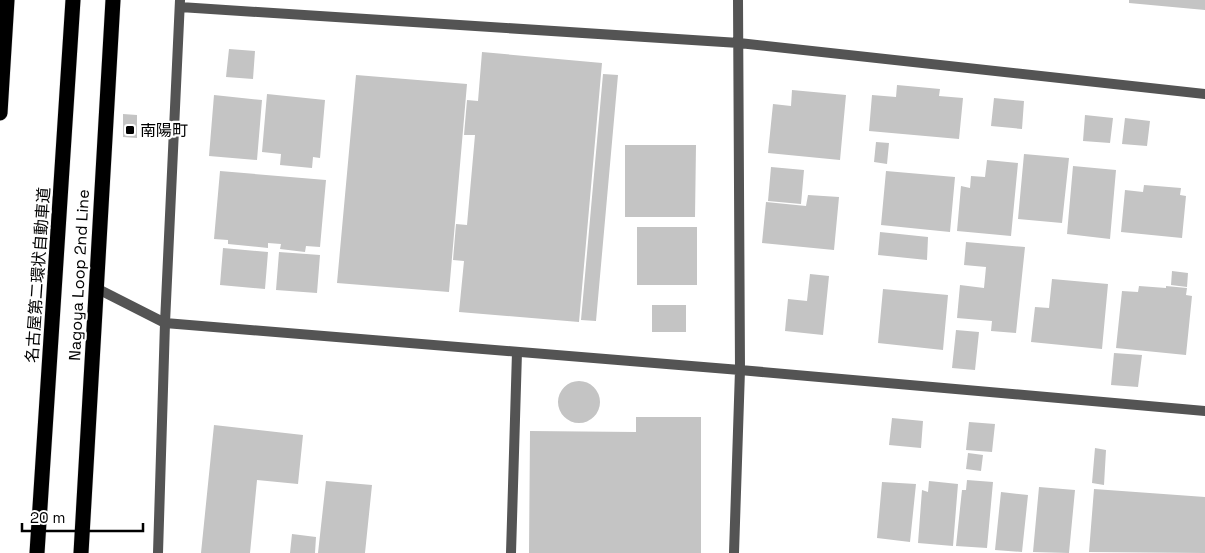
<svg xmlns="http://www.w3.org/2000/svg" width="1205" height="553" font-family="'Space Grotesk','Noto Sans JP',sans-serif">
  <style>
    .building { fill: #c4c4c4 }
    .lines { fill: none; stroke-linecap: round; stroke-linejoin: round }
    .highway-casing { stroke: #dbdbdb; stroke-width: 16 }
    .lane { stroke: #545454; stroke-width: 10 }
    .street { stroke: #545454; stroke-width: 10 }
    .highway { stroke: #000; stroke-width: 15 }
    .poi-dot { fill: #000; stroke: #fff; stroke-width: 2 }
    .labels { text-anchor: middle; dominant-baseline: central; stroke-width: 4.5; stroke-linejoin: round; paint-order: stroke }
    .poi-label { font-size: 16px; fill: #000; stroke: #fff; text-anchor: start }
    .street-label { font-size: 16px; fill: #000; stroke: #fff }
  </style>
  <rect width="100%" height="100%" fill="#fff"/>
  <!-- building -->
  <path class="building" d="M1129 0H1205V10L1129 3Z
    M229 49 255 51 253 79 226 77Z
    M482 52 602 63 579 322 459 312 464 261 453 260 456 224 467 225 475 135H464L467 100 478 101Z
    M603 74 618 75 596 321 581 320Z
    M356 75 467 84 449 292 337 283Z
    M897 85 940 89 939 96 963 98 959 139 869 131 872 95 896 97Z
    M792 90 846 95 840 160 768 153 773 104 791 106Z
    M267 94 325 100 320 158 313 157 312 168 280 165 281 154 262 152Z
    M214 95 262 100 257 160 209 156Z
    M994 98 1024 101 1022 129 991 126Z
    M123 114 137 115V138L123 137Z
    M1085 115 1113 118 1110 143 1083 141Z
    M1125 118 1150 121 1147 146 1122 144Z
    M876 142 889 143 887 164 874 162Z
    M625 145H696L695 217H625Z
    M1024 154 1069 158 1062 223 1018 219Z
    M987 160 1018 163 1011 236 957 231 961 186 970 188 971 176 985 177Z
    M1073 166 1116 170 1110 239 1067 234Z
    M771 167 804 170 801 204 768 201Z
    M220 171 326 180 320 247 306 246 305 252 280 249 281 244 268 243V248L228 244V240L214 239Z
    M886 171 955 177 950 232 881 225Z
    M1144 185 1181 188 1180 195 1186 196 1182 238 1121 232 1125 190 1143 192Z
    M808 195 839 197 834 250 762 243 766 202 806 206Z
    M637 227H697V285H637Z
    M880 232 928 237 927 260 878 255Z
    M966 242 1025 247 1016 333 991 331 992 321 957 318 960 285 984 288 986 267 964 265Z
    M223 248 268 252 265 289 220 285Z
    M279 252 320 255 317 293 276 290Z
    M1172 271 1188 273 1187 287 1171 285Z
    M810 274 829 276 823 335 785 331 788 299 807 301Z
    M1052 279 1108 284 1102 349 1031 342 1035 307 1049 308Z
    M1139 286 1166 288V286L1187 288 1186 295 1192 296 1186 355 1116 348 1122 291 1138 292Z
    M883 289 948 295 943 350 878 343Z
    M652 305H686V332H652Z
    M956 330 979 332 975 370 952 368Z
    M1114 353 1142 355 1138 387 1111 385Z
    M558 402a21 21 0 1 1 42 0a21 21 0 1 1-42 0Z
    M636 417H701V553H529L530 431 636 432Z
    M892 418 923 421 921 448 889 445Z
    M969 422 995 424 992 452 966 450Z
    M214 425 303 435 298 484 257 480 250 553H201Z
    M1095 448 1106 450 1104 485 1092 483Z
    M968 453 983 455 981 471 966 469Z
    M967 480 993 482 987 548 956 546 962 490H966Z
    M326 481 372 485 365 553H318Z
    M929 481 958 484 953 546 918 543 922 490 928 492Z
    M882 482 916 484 910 542 877 538Z
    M1039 487 1075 490 1069 553 1033 552Z
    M1094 489 1205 497V553L1089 552Z
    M1001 492 1028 495 1022 552 995 550Z
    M292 534 316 537 315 553H290Z"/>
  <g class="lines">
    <defs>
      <path id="highway" d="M0 113 7 0
        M37 553 73 0
        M81 553 113 0"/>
    </defs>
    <!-- highway casing -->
    <use href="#highway" class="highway-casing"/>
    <!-- lane -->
    <path class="lane" d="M511 553 517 352"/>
    <!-- street -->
    <path class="street" d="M180 7 739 43 1205 94
      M96 288 165 323 740 370 1205 411
      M158 553 165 323 180 0
      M734 553 740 370 738 0"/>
    <!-- highway -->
    <use href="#highway" class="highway"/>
  </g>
  <!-- markers -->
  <rect class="poi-dot" x="125" y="125" width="10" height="10" rx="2.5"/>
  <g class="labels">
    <!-- poi labels -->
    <g class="poi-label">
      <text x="140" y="130">南陽町</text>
    </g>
    <!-- street labels -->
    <g class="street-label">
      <text transform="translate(38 275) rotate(-86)">名古屋第二環状自動車道</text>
      <text transform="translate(79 275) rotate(-87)">Nagoya Loop 2nd Line</text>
    </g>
  </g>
  <!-- scale -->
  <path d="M22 523v8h121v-8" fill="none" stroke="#000000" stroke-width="2.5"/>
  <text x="30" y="523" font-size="15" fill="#000000" stroke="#ffffff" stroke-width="4" paint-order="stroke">20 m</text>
</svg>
